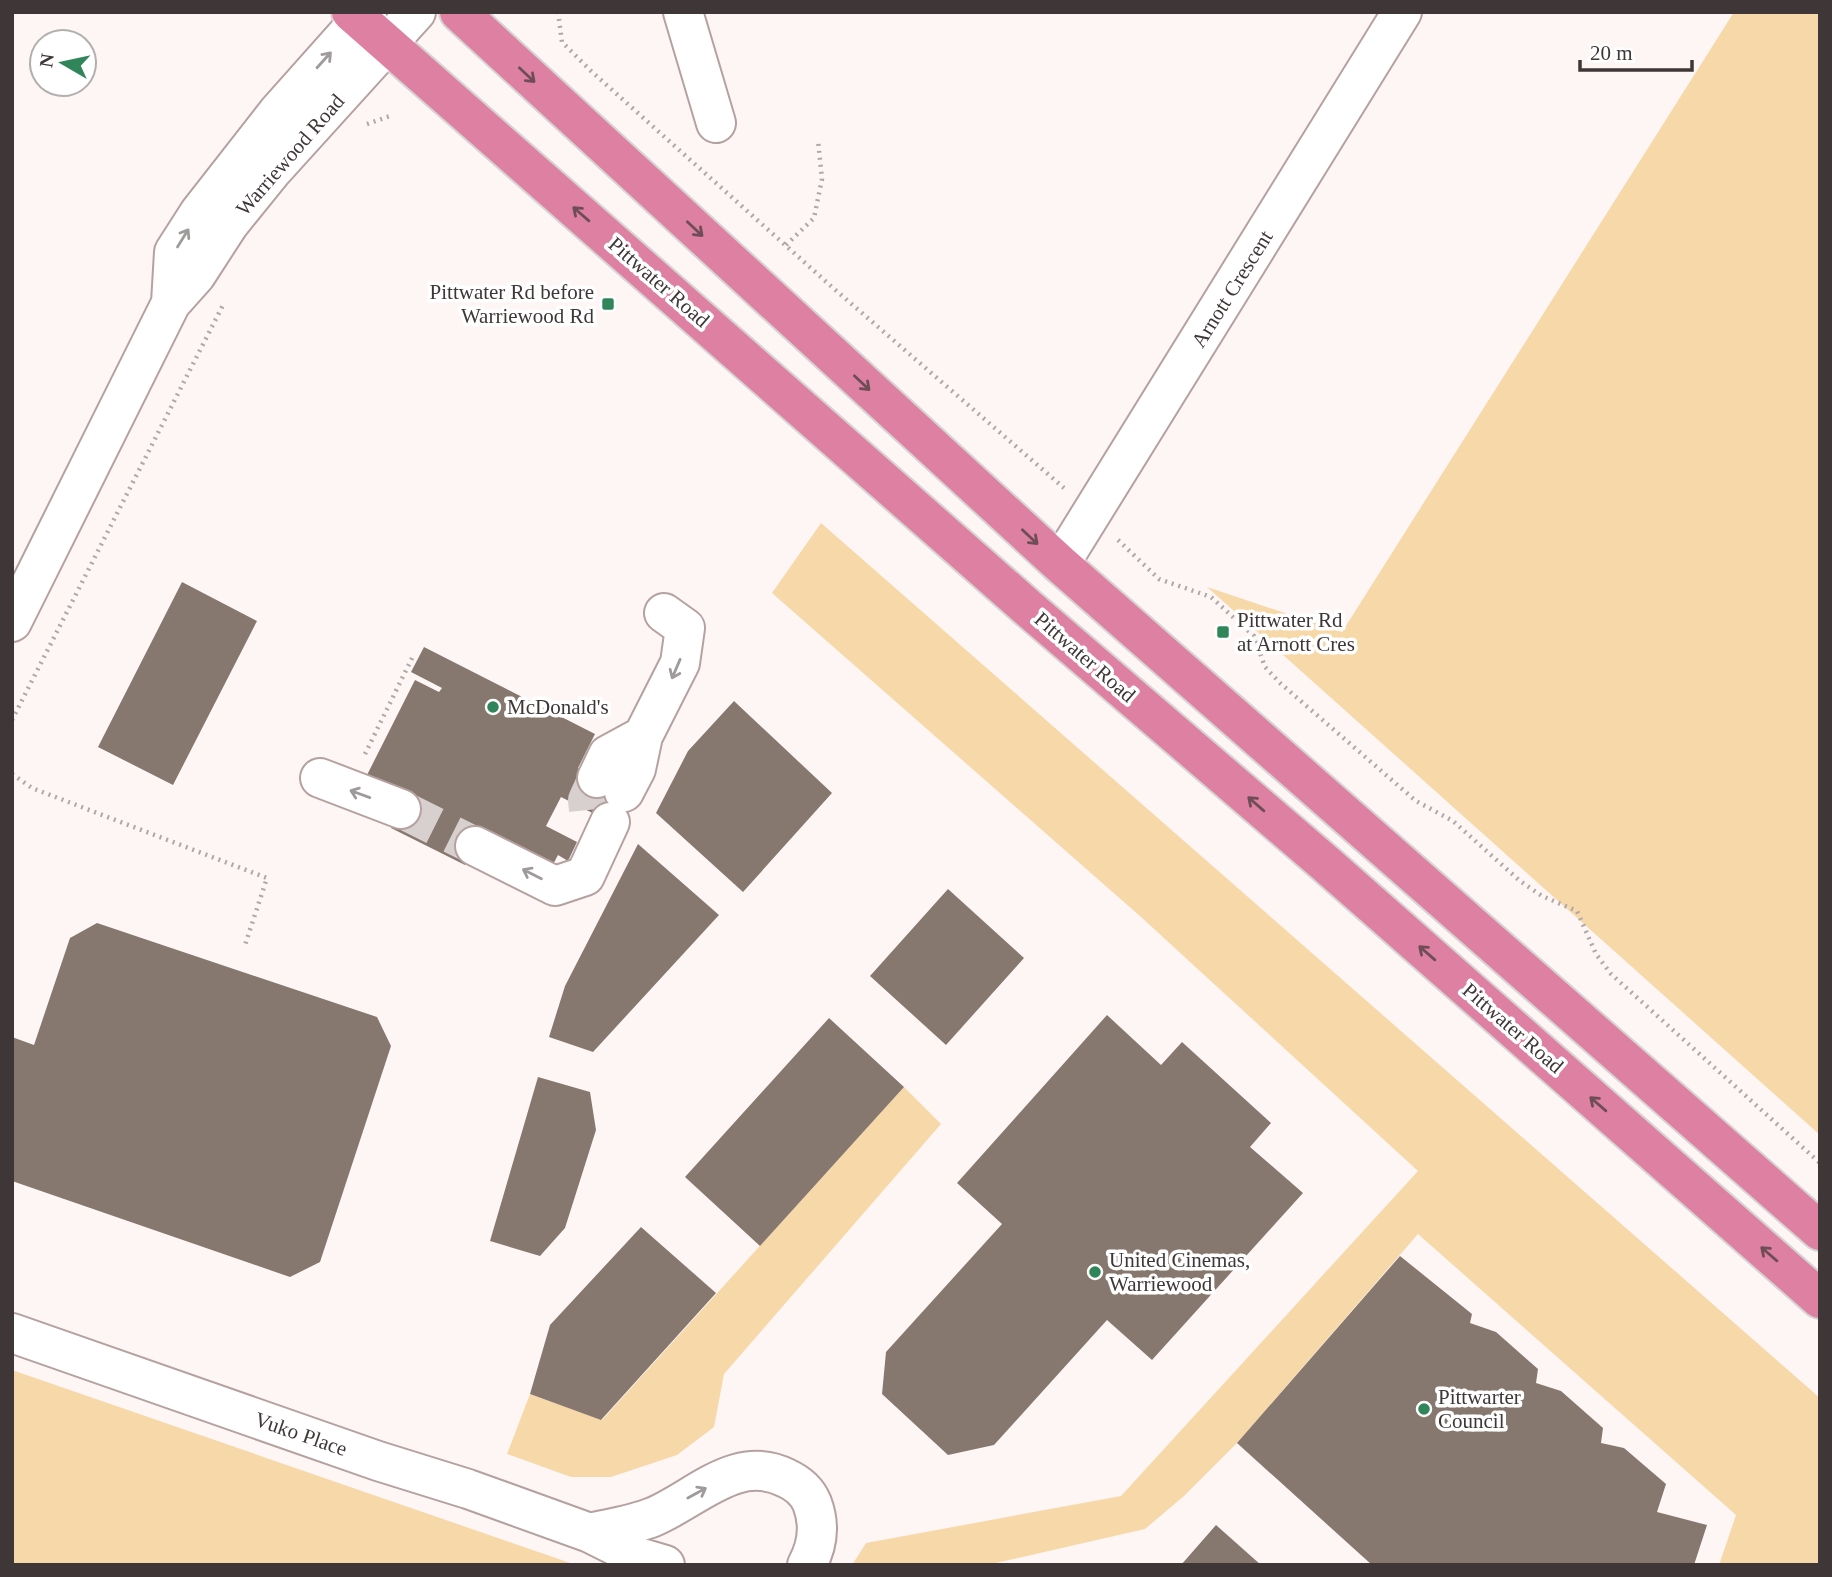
<svg xmlns="http://www.w3.org/2000/svg" width="1832" height="1577" font-family="'Times New Roman',serif">
  <style>
    .green { fill: #f7d8a9 }
    .building { fill: #87786f }
    .lines { fill: none; stroke-linecap: round; stroke-linejoin: round }
    .minor-tunnel { stroke: #d8d0cf; stroke-width: 38; stroke-dasharray: 38 19; stroke-linecap: butt }
    .minor-casing { stroke: #b5a1a0; stroke-width: 42 }
    .highway-casing { stroke: #d5d3d3; stroke-width: 42 }
    .path { stroke: #b0a8a8; stroke-width: 4.5; stroke-dasharray: 2 5; stroke-linecap: butt }
    .minor { stroke: #fff; stroke-width: 38 }
    .highway { stroke: #de80a2; stroke-width: 38 }
    .oneway { stroke: #9f9b9b }
    .oneway2 { stroke: #6f4d57 }
    .poi-dot { fill: #30865a; stroke: #fff; stroke-width: 2.5 }
    .labels { text-anchor: middle; dominant-baseline: central; stroke-width: 7; stroke-linejoin: round; paint-order: stroke }
    .street-label { font-size: 21px; fill: #3f3737; stroke: #fff }
    .poi-label { font-size: 21px; fill: #3f3737; stroke: #fff; text-anchor: start }
  </style>
  <rect width="100%" height="100%" fill="#fef6f5"/>
  <!-- green -->
  <path class="green" d="M1734 12H1820V1135L1207 587 1342 632Z
    M821 523 1820 1398V1565H1719L1736 1515 1418 1234 1237 1443 1184 1496 1145 1529 987 1565H852L866 1543 1121 1496 1418 1171 1141 917 772 593Z
    M904 1087 941 1124 724 1374 714 1427 677 1455 611 1477H571L507 1454 530 1394 602 1420Z
    M12 1370 576 1565H12Z"/>
  <!-- building -->
  <path class="building" d="M182 582 257 621 173 785 98 747Z
    M424 647 595 734 578 768 633 797 618 826 561 797 546 826 577 842 568 861 558 855 549 872 483 832 465 865 391 828 408 796 367 775 415 680 439 692 442 688 411 672Z
    M734 701 832 793 743 892 656 813 688 751Z
    M638 844 719 915 593 1052 549 1037 565 986Z
    M948 889 1024 958 946 1045 870 976Z
    M97 923 377 1017 391 1046 320 1262 290 1277 12 1181V1037L34 1045 70 938Z
    M1107 1015 1161 1065 1182 1042 1271 1123 1250 1147 1303 1193 1152 1360 1107 1320 994 1445 948 1455 882 1394 886 1352 1002 1224 957 1183Z
    M829 1018 904 1087 760 1246 685 1177Z
    M538 1077 590 1092 596 1130 565 1228 540 1256 490 1241Z
    M641 1227 716 1293 601 1420 530 1394 550 1325Z
    M1400 1256 1472 1314 1470 1323 1496 1332 1538 1369 1536 1383 1561 1391 1603 1428 1601 1443 1624 1448 1666 1484 1657 1512 1707 1525 1694 1565H1372L1237 1443Z
    M1216 1525 1261 1565H1181Z"/>
  <g class="lines">
    <!-- minor-tunnel -->
    <path class="minor-tunnel" d="M401 809 475 846
      M588 810 587 800 597 778"/>
    <defs>
      <path id="minor" d="M683 12 716 123
        M171 303 174 252 199 213 278 112 367 12
        M1060 564 1402 12
        M12 622 171 303 196 275 229 224 271 172 416 12
        M320 778 401 809
        M597 778 608 755 643 736
        M624 792 636 769 643 736 680 663 685 628 664 613
        M475 846 555 886 585 876 610 822
        M12 1333 378 1461 468 1489 590 1533 638 1557 665 1565
        M590 1533C612 1528 633 1525 653 1517 696 1499 737 1453 786 1478 797 1483 807 1491 812 1503 820 1524 818 1545 807 1565"/>
      <path id="highway" d="M351 12 1028 608 1326 864 1820 1299
        M459 12 1060 564 1820 1231"/>
    </defs>
    <!-- minor casing -->
    <use href="#minor" class="minor-casing"/>
    <!-- highway casing -->
    <use href="#highway" class="highway-casing"/>
    <!-- path -->
    <path class="path" d="M558 12 562 42 591 71 832 287 1064 488
      M367 124 393 115
      M786 245 814 218 822 179 818 140
      M1118 540 1159 579 1211 597 1254 636 1265 667 1280 683 1416 801 1453 821 1520 881 1542 896 1577 911 1596 954 1611 974 1820 1163
      M12 720 223 305
      M365 754 414 654
      M12 774 32 788 267 878 244 948"/>
    <!-- minor -->
    <use href="#minor" class="minor"/>
    <!-- highway -->
    <use href="#highway" class="highway"/>
  </g>
  <!-- one-way arrows -->
  <defs><path id="oneway-shaft" d="M-6 0H5M1.5-3L5.5 0L1.5 3" fill="none" stroke-width="1.6" stroke-linecap="round" stroke-linejoin="round" transform="scale(1.75)"/></defs>
  <g class="oneway">
    <use href="#oneway-shaft" transform="translate(324 60) rotate(-48)"/>
    <use href="#oneway-shaft" transform="translate(183 238) rotate(-58)"/>
    <use href="#oneway-shaft" transform="translate(676 669) rotate(113)"/>
    <use href="#oneway-shaft" transform="translate(360 794) rotate(-160)"/>
    <use href="#oneway-shaft" transform="translate(532 874) rotate(-153)"/>
    <use href="#oneway-shaft" transform="translate(697 1493) rotate(-29)"/>
  </g>
  <g class="oneway2">
    <use href="#oneway-shaft" transform="translate(527 75) rotate(43)"/>
    <use href="#oneway-shaft" transform="translate(581 214) rotate(-139)"/>
    <use href="#oneway-shaft" transform="translate(695 229) rotate(43)"/>
    <use href="#oneway-shaft" transform="translate(862 383) rotate(43)"/>
    <use href="#oneway-shaft" transform="translate(1030 537) rotate(43)"/>
    <use href="#oneway-shaft" transform="translate(1256 804) rotate(-139)"/>
    <use href="#oneway-shaft" transform="translate(1427 953) rotate(-139)"/>
    <use href="#oneway-shaft" transform="translate(1598 1104) rotate(-139)"/>
    <use href="#oneway-shaft" transform="translate(1769 1254) rotate(-139)"/>
  </g>
  <!-- markers -->
  <g class="poi-dot">
    <rect x="601" y="297" width="14" height="14" rx="3.5"/>
    <rect x="1216" y="625" width="14" height="14" rx="3.5"/>
    <circle cx="493" cy="707" r="7"/>
    <circle cx="1095" cy="1272" r="7"/>
    <circle cx="1424" cy="1409" r="7"/>
  </g>
  <g class="labels">
    <!-- street labels -->
    <g class="street-label">
      <text transform="translate(290 155) rotate(-49)">Warriewood Road</text>
      <text transform="translate(659 282) rotate(41)">Pittwater Road</text>
      <text transform="translate(1232 289) rotate(-58)">Arnott Crescent</text>
      <text transform="translate(1085 657) rotate(41)">Pittwater Road</text>
      <text transform="translate(1513 1028) rotate(41)">Pittwater Road</text>
      <text transform="translate(301 1434) rotate(19)">Vuko Place</text>
    </g>
    <!-- poi labels -->
    <g class="poi-label">
      <text x="594" y="292" text-anchor="end">Pittwater Rd before<tspan x="594" dy="24">Warriewood Rd</tspan></text>
      <text x="1237" y="620">Pittwater Rd<tspan x="1237" dy="24">at Arnott Cres</tspan></text>
      <text x="507" y="707">McDonald's</text>
      <text x="1109" y="1260">United Cinemas,<tspan x="1109" dy="24">Warriewood</tspan></text>
      <text x="1438" y="1397">Pittwarter<tspan x="1438" dy="24">Council</tspan></text>
    </g>
  </g>
  <!-- border -->
  <rect width="1832" height="1577" fill="none" stroke="#3f3737" stroke-width="28"/>
  <!-- north arrow -->
  <g transform="translate(63 63) rotate(279)"><circle r="33" fill="#ffffff" stroke="#b2afaf" stroke-width="2"/>
  <path d="M0-5L12 26L0 18L-12 26Z" fill="#30865a"/>
  <text y="-10" font-size="19" font-weight="bold" text-anchor="middle" fill="#3f3737">N</text>
  </g>
  <!-- scale -->
  <path d="M1580 60v10h112v-10" fill="none" stroke="#3f3737" stroke-width="3.5"/>
  <text x="1590" y="60" font-size="21" fill="#3f3737" stroke="#ffffff" stroke-width="5" paint-order="stroke">20 m</text>
</svg>
